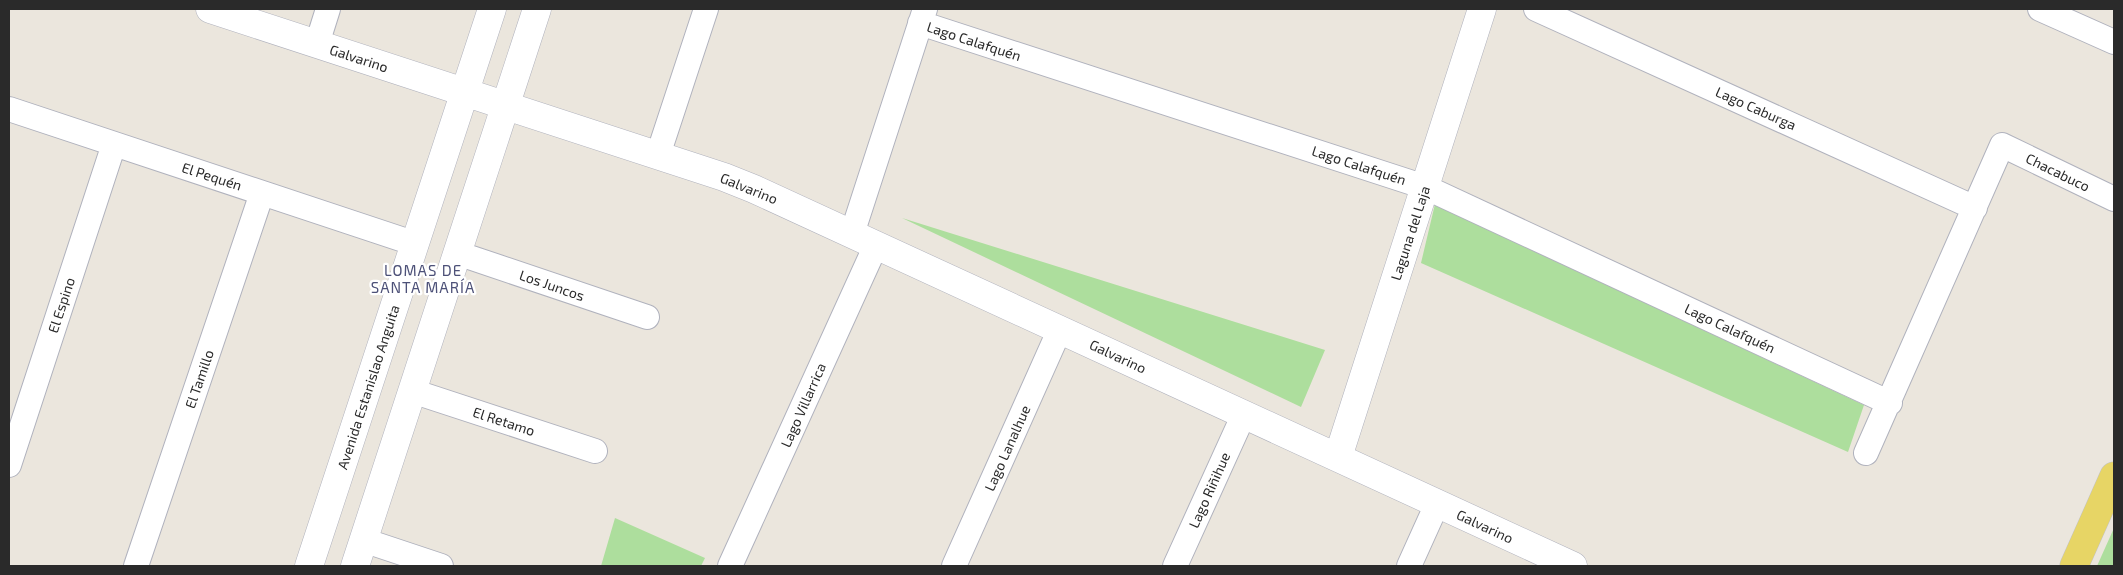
<svg xmlns="http://www.w3.org/2000/svg" width="2123" height="575" font-family="'Exo 2',sans-serif">
  <style>
    .green { fill: #adde9d }
    .lines { fill: none; stroke-linecap: round; stroke-linejoin: round }
    .street-casing { stroke: #b0b2bd; stroke-width: 26 }
    .secondary-casing { stroke: #b0b2bd; stroke-width: 29 }
    .primary-casing { stroke: #c3c3c3; stroke-width: 29 }
    .street { stroke: #fff; stroke-width: 24 }
    .secondary { stroke: #fff; stroke-width: 28 }
    .primary { stroke: #e7d565; stroke-width: 28 }
    .labels { text-anchor: middle; dominant-baseline: central; stroke-width: 4.5; stroke-linejoin: round; paint-order: stroke }
    .street-label { font-size: 14px; fill: #2a2a2a; stroke: #fff }
    .neighbourhood-label { font-size: 15px; letter-spacing: 1px; fill: #4d5178; stroke: #fff }
  </style>
  <rect width="100%" height="100%" fill="#ebe6dd"/>
  <!-- green -->
  <path class="green" d="M1435 204 1864 405 1848 452 1421 263Z
    M902 218 1325 350 1301 407Z
    M615 518 705 558 701 566H601Z
    M2114 528V566H2097Z"/>
  <g class="lines">
    <defs>
      <path id="street" d="M1536 9 1975 208
        M2040 9 2114 42
        M920 23 1425 187 1890 403
        M317 44 328 9
        M9 109 416 244
        M658 155 706 9
        M852 234 925 9
        M457 253 647 317
        M412 391 595 451
        M1866 453 2002 145 2114 199
        M9 465 114 144
        M363 540 441 566
        M136 566 262 193
        M730 566 876 245
        M954 566 1060 329
        M1175 566 1244 414
        M1409 566 1437 504"/>
      <path id="secondary" d="M210 9 724 177 754 189 1573 566
        M1338 457 1482 9
        M309 566 492 9
        M355 566 537 9"/>
      <path id="primary" d="M2074 566 2114 476"/>
    </defs>
    <!-- street casing -->
    <use href="#street" class="street-casing"/>
    <!-- secondary casing -->
    <use href="#secondary" class="secondary-casing"/>
    <!-- primary casing -->
    <use href="#primary" class="primary-casing"/>
    <!-- street -->
    <use href="#street" class="street"/>
    <!-- secondary -->
    <use href="#secondary" class="secondary"/>
    <!-- primary -->
    <use href="#primary" class="primary"/>
  </g>
  <g class="labels">
    <!-- street labels -->
    <g class="street-label">
      <text transform="translate(974 41) rotate(18)">Lago Calafquén</text>
      <text transform="translate(359 58) rotate(18)">Galvarino</text>
      <text transform="translate(1756 108) rotate(24)">Lago Caburga</text>
      <text transform="translate(1359 165) rotate(18)">Lago Calafquén</text>
      <text transform="translate(2058 172) rotate(26)">Chacabuco</text>
      <text transform="translate(212 176) rotate(18)">El Pequén</text>
      <text transform="translate(749 188) rotate(22)">Galvarino</text>
      <text transform="translate(1410 233) rotate(-72)">Laguna del Laja</text>
      <text transform="translate(552 285) rotate(19)">Los Juncos</text>
      <text transform="translate(61 305) rotate(-72)">El Espino</text>
      <text transform="translate(1730 328) rotate(25)">Lago Calafquén</text>
      <text transform="translate(1118 356) rotate(25)">Galvarino</text>
      <text transform="translate(199 379) rotate(-71)">El Tamillo</text>
      <text transform="translate(368 387) rotate(-72)">Avenida Estanislao Anguita</text>
      <text transform="translate(803 405) rotate(-66)">Lago Villarrica</text>
      <text transform="translate(504 421) rotate(18)">El Retamo</text>
      <text transform="translate(1007 448) rotate(-66)">Lago Lanalhue</text>
      <text transform="translate(1209 490) rotate(-66)">Lago Riñihue</text>
      <text transform="translate(1485 526) rotate(25)">Galvarino</text>
    </g>
    <!-- neighbourhood labels -->
    <g class="neighbourhood-label">
      <text x="423" y="270">LOMAS DE<tspan x="423" dy="17">SANTA MARÍA</tspan></text>
    </g>
  </g>
  <!-- border -->
  <rect width="2123" height="575" fill="none" stroke="#2a2a2a" stroke-width="20"/>
</svg>
